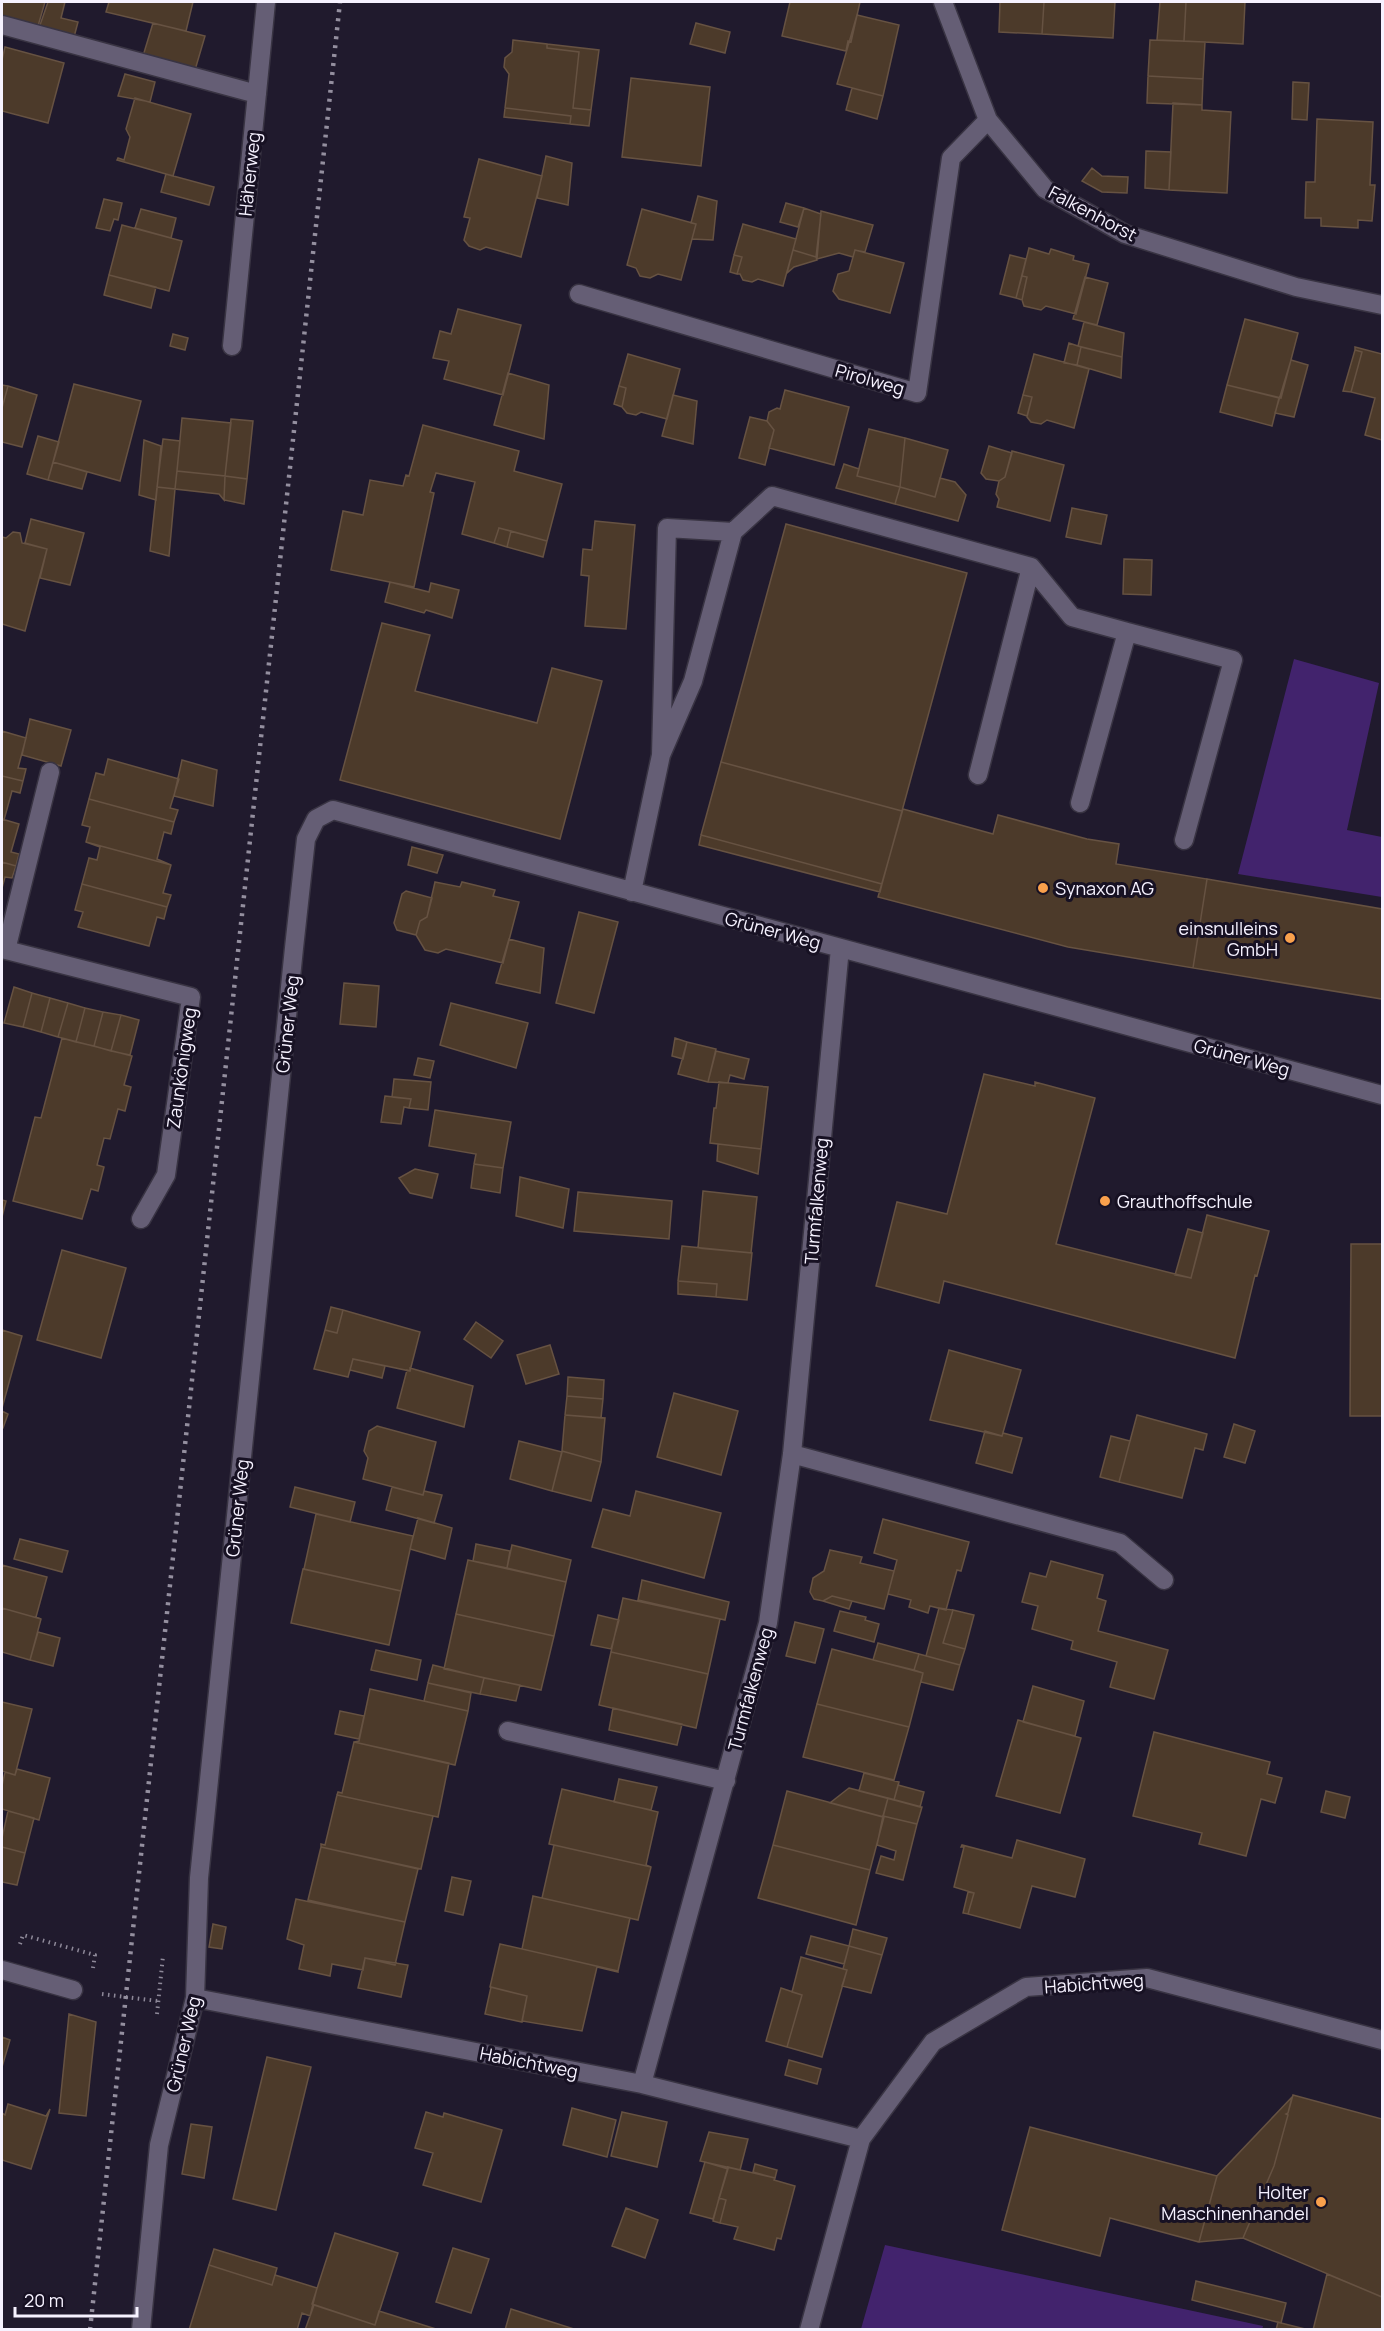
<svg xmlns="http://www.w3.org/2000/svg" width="1384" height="2331" font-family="Manrope,sans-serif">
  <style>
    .green { fill: #42236d }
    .building { fill: #4c3a2a; stroke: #665242; stroke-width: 1.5 }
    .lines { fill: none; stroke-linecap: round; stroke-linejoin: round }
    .minor-casing { stroke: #393443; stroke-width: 21 }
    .path { stroke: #8e8999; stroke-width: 4; stroke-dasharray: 1.5 4.5; stroke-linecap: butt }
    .minor { stroke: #655e75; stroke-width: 18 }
    .rail { stroke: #948f9f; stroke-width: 4.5; stroke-dasharray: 3 6; stroke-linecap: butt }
    .poi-dot { fill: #f9a04c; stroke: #171123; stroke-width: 2 }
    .labels { text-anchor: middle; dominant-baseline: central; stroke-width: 6; stroke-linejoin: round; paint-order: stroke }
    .street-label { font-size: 18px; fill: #f6f2ff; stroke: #171123 }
    .poi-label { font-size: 18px; fill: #f6f2ff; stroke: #171123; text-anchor: start }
  </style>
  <rect width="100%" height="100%" fill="#201a2d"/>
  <!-- green -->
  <path class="green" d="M1294 659 1379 683 1347 830 1382 837V897L1238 874Z
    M885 2245 1263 2326 1262 2330 861 2329Z"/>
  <!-- building -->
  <path class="building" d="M2 2H45L38 26 2 16Z
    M48 2H65L61 18 78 22 74 37 39 28Z
    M109 2H193L186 31 106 12Z
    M790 2H860L851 42 848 41 846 51 782 36Z
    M1000 2H1044L1042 34 999 32Z
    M1044 2H1115L1113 38 1042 34Z
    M1160 2H1186L1184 41 1157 40Z
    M1186 2H1245L1243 44 1184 41Z
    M857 15 899 25 883 96 837 84Z
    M153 23 205 36 195 70 143 56Z
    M696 23 730 32 725 53 690 44Z
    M513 40 547 44V48L579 52 573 108 591 110 589 126 570 124 571 116 505 108 509 74 504 67 505 58 512 52Z
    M1150 40 1205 42 1203 79 1148 76Z
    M547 44 599 50 591 110 573 108 579 52 547 48Z
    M5 47 64 63 48 123 2 111V60Z
    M125 74 155 82 150 102 118 96Z
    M1148 76 1203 79 1202 105 1147 103Z
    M631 78 710 87 701 166 622 157Z
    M1293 82 1309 83 1307 120 1292 119Z
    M852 88 883 96 877 119 846 110Z
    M135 98 191 114 173 176 117 160 118 158 124 160 130 137 126 129Z
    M1173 103 1202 105V110L1231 112 1227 193 1169 190Z
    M505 108 571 116 570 124 504 117Z
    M1317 119 1373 122 1370 185H1375L1372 221 1358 220V228L1321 226V218H1305L1306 182H1315Z
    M1146 151 1171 152 1169 190 1145 188Z
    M546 156 572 163 568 205 537 198Z
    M479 159 542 176 521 257 486 247 480 250 469 246 464 240 470 218 464 217Z
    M1092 168 1102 176 1128 177 1127 193 1102 192 1082 181Z
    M166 174 214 187 209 205 161 192Z
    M698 196 717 201 713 240 692 239 696 224 691 223Z
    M104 199 122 203 118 220 114 219 110 231 96 228Z
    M786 203 804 208 798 227 780 222Z
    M804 208 821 214 816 257 793 250Z
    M141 209 176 218 171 238 135 228Z
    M642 209 696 224 681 280 658 274 650 278 640 276 636 268 627 265Z
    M821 211 873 225 865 252 855 250 853 257 839 253 817 259Z
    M743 224 796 239 783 286 758 279 752 282 743 280 740 274H737L742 257 734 255Z
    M122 225 182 241 169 291 109 275Z
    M1029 248 1049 254 1051 249 1074 256 1073 260 1089 264 1076 314 1046 306 1041 310 1024 306 1022 300 1027 277 1022 276Z
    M793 250 816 257 817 260 794 267 787 273Z
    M855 250 904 263 890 313 839 299 833 291 838 274 849 271Z
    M734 255 742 257 737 274 730 272Z
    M1010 255 1026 259 1016 298 1000 294Z
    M109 275 156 287 151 308 104 295Z
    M1022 276 1027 277 1022 300 1016 298Z
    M1085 277 1108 283 1097 325 1073 319Z
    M458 309 521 325 503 395 444 379 449 361 433 358 440 331 451 334Z
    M1245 319 1298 333 1281 398 1227 385Z
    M1084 322 1124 333 1122 357 1078 346Z
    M173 334 188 338 185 350 170 346Z
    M1069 343 1081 347 1077 365 1064 363Z
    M1081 347 1122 357 1121 378 1077 365Z
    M1355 347 1382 354V440L1365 435 1375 398 1351 392 1362 352 1355 350Z
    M1355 350 1362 352 1351 392 1343 391Z
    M628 354 680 369 667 419 641 412 636 415 627 413 622 407 626 388 619 386Z
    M1034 354 1089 369 1074 428 1047 420 1041 424 1031 422 1027 417 1032 397 1023 395Z
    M1291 360 1308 365 1294 417 1275 413Z
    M508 373 549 385 544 439 494 425Z
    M74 384 141 401 120 481 53 462Z
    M2 385 8 386 2 408Z
    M1227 385 1279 398 1272 426 1220 412Z
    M8 386 37 395 22 447 2 442V408Z
    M619 386 626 388 622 407 614 404Z
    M785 390 849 407 834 465 769 448 774 430 767 421 769 412 777 408 780 409Z
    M673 395 697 401 693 444 662 436Z
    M1023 395 1032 397 1027 416 1018 413Z
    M750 417 767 421 774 430 765 465 739 458Z
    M182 418 231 423 225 476 177 471Z
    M231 419 253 421 247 479 225 476Z
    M423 425 519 451 514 471 562 484 547 541 499 528 494 543 462 534 475 482 436 473 430 492 434 493 414 587 331 570 343 511 363 515 370 480 403 486 406 475 409 476Z
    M869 429 905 438 900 487 857 476Z
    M38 436 59 442 48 480 27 474Z
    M905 438 948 450 935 497 900 487Z
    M163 439 180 441 175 489 157 487Z
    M144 440 161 446 156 500 139 495Z
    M989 446 1012 453 1005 477 999 481 986 479 981 473Z
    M1012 451 1064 465 1050 521 997 507 999 499 996 494 999 481 1005 477Z
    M53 462 87 472 82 489 48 480Z
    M844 464 859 469 857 476 900 487 895 504 836 488Z
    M177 471 225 476 224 500 219 494 175 489Z
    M225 476 247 479 244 504 224 500Z
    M940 478 955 482 966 495 958 521 895 504 900 487 935 497Z
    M157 487 175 489 169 556 150 551Z
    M1072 508 1107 515 1101 544 1066 537Z
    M31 519 84 533 70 585 40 578 47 549 25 543Z
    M595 521 635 525 626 629 585 626 589 576 581 575 583 549 592 550Z
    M786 524 967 573 902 811 721 762Z
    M499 528 511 531 507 547 494 543Z
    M511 531 547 541 543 557 507 547Z
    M13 532 20 533 22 543 47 549 25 631 2 624V537L6 538Z
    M1124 559 1152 560 1151 595 1123 594Z
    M390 582 429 592 431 583 459 590 452 618 426 610 424 613 385 602Z
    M382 623 430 635 415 691 537 723 552 668 602 681 560 839 340 780Z
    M30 719 71 730 61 766 22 755Z
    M2 731 26 738 18 768 26 769 23 781 2 776Z
    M108 759 179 779 170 808 178 810 174 822 89 799 96 773 104 775Z
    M182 760 217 770 213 806 174 796Z
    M721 762 902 811 882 884 701 835Z
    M2 776 23 781 20 793 12 791 4 820 2 819Z
    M89 799 174 822 171 834 164 832 157 859 171 865 86 842 90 827 82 825Z
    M903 809 993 834 998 815 1087 839 1119 844 1116 864 1207 879 1193 968 1068 947 878 897Z
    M2 819 19 824 11 852 19 854 16 866 2 862Z
    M701 835 882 884 880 892 699 845Z
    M86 842 171 865 163 893 171 895 167 907 82 884 89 858 97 860 100 847Z
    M412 847 443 855 437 873 408 865Z
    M2 862 16 866 12 878 5 877 2 888Z
    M1207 879 1382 909V999L1193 968Z
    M435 882 460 887 462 882 495 890 493 896 519 902 503 963 446 949 438 953 425 950 416 935 420 921 427 917Z
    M82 884 167 907 164 919 157 917 149 946 78 927 83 912 75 910Z
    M406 891 432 898 427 917 420 921 416 935 397 930 394 923 402 894Z
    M579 912 618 922 594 1013 556 1003Z
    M509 939 544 948 540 993 496 983Z
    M344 983 379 986 376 1027 340 1024Z
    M14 987 32 993 23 1027 4 1023Z
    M32 993 50 998 41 1032 23 1027Z
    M50 998 68 1003 58 1037 41 1032Z
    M68 1003 85 1008 76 1042 58 1037Z
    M451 1003 528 1023 516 1068 440 1045Z
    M85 1008 103 1012 94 1046 76 1042Z
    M103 1012 121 1015 111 1051 94 1046Z
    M121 1015 139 1020 130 1055 111 1051Z
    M62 1038 132 1056 124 1085 131 1087 125 1111 118 1109 110 1139 104 1138 97 1165 104 1167 98 1191 91 1189 82 1219 13 1201 35 1117 41 1118Z
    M675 1038 687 1042 683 1059 672 1056Z
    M687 1042 716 1049 708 1082 678 1074Z
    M716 1051 749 1059 744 1079 730 1075 728 1083 708 1082Z
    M418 1058 434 1061 430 1078 414 1075Z
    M984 1074 1035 1086V1082L1095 1098 1056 1244 1191 1278 1207 1215 1269 1231 1257 1276 1255 1275 1235 1358 944 1281 939 1303 876 1286 897 1202 947 1214Z
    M394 1079 431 1082 428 1110 409 1108 411 1099 392 1097Z
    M719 1082 768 1087 761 1149 710 1143 714 1108H716Z
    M385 1096 411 1099 409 1108 404 1107 401 1124 381 1122Z
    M435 1110 511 1122 503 1168 474 1164 476 1154 429 1146Z
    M718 1144 761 1149 758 1174 717 1161Z
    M474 1164 503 1168 500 1193 471 1188Z
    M415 1169 438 1174 432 1198 410 1193 399 1178Z
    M520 1177 569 1189 563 1228 516 1216Z
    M703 1191 757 1197 751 1253 698 1248Z
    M578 1192 672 1201 669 1239 574 1231Z
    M2 1200 6 1201 2 1217Z
    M1188 1229 1203 1233 1191 1278 1175 1275Z
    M1351 1244H1382V1416H1350Z
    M682 1246 752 1253 747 1300 716 1297 717 1284 678 1281Z
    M62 1250 126 1268 101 1358 37 1340Z
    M678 1281 717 1284 716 1297 678 1294Z
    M331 1307 343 1310 337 1333 325 1330Z
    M343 1310 420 1332 410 1371 353 1359 348 1377 314 1369 325 1330 337 1333Z
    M476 1322 503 1341 491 1358 464 1339Z
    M2 1330 22 1336 2 1408Z
    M550 1345 559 1374 526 1384 517 1355Z
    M949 1350 1021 1370 1002 1436 930 1420Z
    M353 1359 385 1366 382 1378 350 1370Z
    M410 1368 473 1386 464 1427 397 1408 407 1370 410 1371Z
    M568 1377 604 1380 603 1399 567 1396Z
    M674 1393 738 1411 721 1475 657 1457Z
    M567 1396 603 1399 601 1418 565 1415Z
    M2 1411 8 1414 3 1428H2Z
    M565 1415 605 1418 601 1462 562 1451Z
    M1137 1415 1207 1434 1203 1450 1195 1448 1182 1498 1119 1482Z
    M1234 1424 1255 1431 1245 1463 1224 1457Z
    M377 1426 436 1442 423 1495 363 1479 368 1458 364 1451 369 1431Z
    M985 1431 1002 1436 1003 1433 1022 1438 1012 1473 976 1463Z
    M1111 1436 1130 1441 1119 1482 1100 1477Z
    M519 1441 562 1452 552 1491 510 1479Z
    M562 1451 601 1462 591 1501 552 1491Z
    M295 1487 355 1502 350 1522 290 1507Z
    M392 1487 423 1495 424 1491 442 1495 434 1523 386 1510Z
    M636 1491 721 1513 704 1578 592 1547 603 1509 630 1516Z
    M316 1514 413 1536 401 1591 304 1569Z
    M418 1518 452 1528 445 1559 410 1549Z
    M883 1519 969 1542 961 1571 957 1570 946 1610 930 1606 928 1613 909 1607 911 1600 888 1594 897 1560 874 1553Z
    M20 1539 68 1551 62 1572 14 1559Z
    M476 1544 510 1551 507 1568 473 1561Z
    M512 1545 571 1560 566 1582 507 1568Z
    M830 1550 862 1557 860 1563 894 1571 884 1609 832 1596 823 1601 814 1599 810 1592 813 1578 824 1571Z
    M468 1560 566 1582 554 1636 456 1614Z
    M1051 1561 1103 1575 1097 1598 1106 1601 1098 1631 1168 1650 1154 1699 1110 1687 1117 1662 1071 1649 1073 1641 1032 1629 1038 1606 1022 1602 1030 1573 1046 1577Z
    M2 1565 47 1577 36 1617 41 1619 2 1608Z
    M303 1569 401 1591 389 1645 291 1623Z
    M642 1580 729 1602 725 1620 638 1600Z
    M832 1596 852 1601 849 1609 823 1601Z
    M623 1598 720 1619 708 1674 611 1652Z
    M2 1608 41 1619 30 1660 2 1652Z
    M939 1608 953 1610 943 1643 965 1649 960 1665 926 1656Z
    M953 1610 974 1615 965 1649 943 1643Z
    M840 1611 866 1617 865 1620 879 1624 874 1642 834 1631Z
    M456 1614 554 1636 541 1690 444 1669Z
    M598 1615 619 1620 611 1649 591 1645Z
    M795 1622 824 1629 815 1663 786 1656Z
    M38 1632 60 1638 53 1666 30 1660Z
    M878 1643 919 1654 914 1670 873 1660Z
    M832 1649 923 1673 909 1727 817 1704Z
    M376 1650 421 1660 417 1680 371 1670Z
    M611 1652 708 1674 696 1728 599 1705Z
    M919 1654 960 1665 953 1690 921 1682 923 1673 914 1670Z
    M433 1665 484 1678 480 1694 428 1683Z
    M484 1678 520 1685 516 1701 480 1694Z
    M428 1683 471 1693 468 1711 424 1701Z
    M1033 1686 1084 1701 1075 1736 1023 1722Z
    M370 1689 468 1711 455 1765 354 1742 359 1741Z
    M2 1702 32 1709 15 1775 2 1771Z
    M817 1704 909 1727 894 1780 803 1757Z
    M613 1708 682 1724 677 1745 609 1730Z
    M340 1711 364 1716 359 1739 335 1734Z
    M1018 1720 1081 1738 1060 1813 996 1796Z
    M1154 1732 1270 1762 1267 1774 1282 1778 1275 1803 1261 1799 1246 1856 1199 1844 1202 1833 1133 1816Z
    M354 1742 449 1763 438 1817 337 1795 338 1792 342 1793Z
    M17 1769 50 1778 39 1820 2 1809V1786L5 1772 15 1775Z
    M864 1773 899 1782 894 1800 859 1791Z
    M619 1779 657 1787 651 1810 614 1802Z
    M898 1785 924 1792 920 1807 894 1800Z
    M849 1788 888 1798 883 1817 830 1803Z
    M562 1789 658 1812 646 1865 651 1867 549 1844Z
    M787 1791 884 1817 870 1870 773 1845Z
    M1326 1791 1350 1797 1345 1818 1321 1812Z
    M337 1795 433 1816 421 1869 321 1847V1844L325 1845Z
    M888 1798 922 1807 917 1824 883 1816Z
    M8 1811 34 1818 25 1853 2 1847V1838Z
    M883 1816 917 1824 903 1880 876 1873 881 1856 894 1860 896 1851 877 1845Z
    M1017 1840 1085 1859 1075 1897 1032 1886 1020 1928 968 1914 974 1893 954 1887 964 1847H961L962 1845 1012 1858Z
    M554 1845 651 1867 638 1920 542 1898Z
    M773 1845 870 1870 856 1925 758 1898Z
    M2 1847 25 1853 17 1885 2 1882Z
    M321 1847 418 1869 405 1922 308 1900Z
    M452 1877 471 1881 463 1915 445 1911Z
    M968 1892 974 1893 968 1914 963 1913Z
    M533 1896 630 1918 618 1971 522 1949Z
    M296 1899 405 1922 395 1965 365 1958 363 1970 332 1964 330 1976 299 1969 304 1945 287 1939Z
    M213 1924 226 1927 222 1949 209 1947Z
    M853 1929 887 1938 882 1955 849 1946Z
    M811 1936 849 1946 844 1964 806 1954Z
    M500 1944 618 1971V1972L597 1967 582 2031 522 2021 527 1996 490 1987Z
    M849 1946 882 1955 871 1993 842 1986 847 1970 843 1969Z
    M801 1957 847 1970 822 2057 787 2047 802 1995 792 1992Z
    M365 1958 408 1965 401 1997 358 1988Z
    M491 1987 527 1996 522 2022 485 2014Z
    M781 1988 802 1995 787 2047 766 2041Z
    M69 2014 96 2022 86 2116 59 2113Z
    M2 2037 10 2040 2 2067Z
    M267 2057 311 2067 276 2210 233 2199Z
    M789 2060 821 2069 817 2084 785 2075Z
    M1293 2095 1382 2119V2297L1243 2238 1274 2166 1288 2115 1286 2114 1288 2113Z
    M1292 2097 1288 2113 1286 2114 1288 2115 1274 2166 1243 2238 1199 2242 1217 2176Z
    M8 2104 46 2116 50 2109 31 2169 2 2160V2113L5 2115Z
    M572 2108 616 2120 607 2157 563 2145Z
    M426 2112 443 2117 444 2113 502 2130 481 2202 423 2185 433 2153 415 2148Z
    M622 2112 667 2122 657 2167 611 2156Z
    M191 2124 212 2127 204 2178 182 2174Z
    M1030 2127 1217 2176 1199 2242 1110 2218 1100 2256 1002 2230Z
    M709 2132 748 2139 740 2170 700 2161Z
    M705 2162 728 2169 713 2219 690 2213Z
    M755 2164 777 2170 775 2178 753 2172Z
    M728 2167 775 2178 774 2180 795 2186 781 2239 777 2238 774 2250 734 2239 738 2227 720 2223 726 2200 719 2198Z
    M719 2198 726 2200 720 2223 713 2221Z
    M626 2208 658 2220 645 2258 612 2246Z
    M335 2233 398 2253 375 2325 312 2304Z
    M453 2248 489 2259 471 2313 436 2302Z
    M214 2249 277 2268 272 2285 209 2265Z
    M209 2265 272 2285 275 2275 317 2288 310 2316 302 2313 297 2330H189Z
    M1327 2274 1382 2297V2330H1313Z
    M1196 2281 1286 2303 1281 2323 1192 2300Z
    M314 2305 375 2325 379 2311 439 2330H305Z
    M511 2309 577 2330H505Z
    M1278 2322 1281 2323 1309 2330H1276Z"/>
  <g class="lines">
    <defs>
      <path id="minor" d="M943 2 988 120 1045 189 1125 234 1296 287 1382 305
        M2 25 257 94
        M579 294 917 393 951 158 988 120
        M232 346 266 2
        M1127 632 1233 660 1184 840
        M661 755 667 528 733 532 772 496 1031 567
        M978 775 1031 567 1072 617 1127 632 1080 803
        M632 892 661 755 693 681 733 532
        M2 949 191 997 166 1175 141 1219
        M6 950 50 772
        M792 1454 1120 1543 1164 1580
        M508 1731 726 1781
        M2 1970 73 1990
        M195 1998 642 2084 861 2139
        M642 2084 768 1623 792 1454 840 948
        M141 2330 159 2145 195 1998 199 1878 294 948 306 839 316 819 333 810 1382 1095
        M809 2330 861 2139 933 2042 1026 1987 1147 1978 1382 2040"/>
    </defs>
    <!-- minor casing -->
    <use href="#minor" class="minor-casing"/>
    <!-- path -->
    <path class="path" d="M20 1944 23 1935 95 1955 93 1968
      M102 1994 158 2001
      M157 2014 163 1956"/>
    <!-- minor -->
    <use href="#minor" class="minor"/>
    <!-- rail -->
    <path class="rail" d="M90 2330 340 2"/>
  </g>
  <!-- markers -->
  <g class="poi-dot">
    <circle cx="1043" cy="888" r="6"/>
    <circle cx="1290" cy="938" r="6"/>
    <circle cx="1105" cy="1201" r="6"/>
    <circle cx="1321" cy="2202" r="6"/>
  </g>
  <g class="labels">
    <!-- street labels -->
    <g class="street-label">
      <text transform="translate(249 174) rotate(-84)">Häherweg</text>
      <text transform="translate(1093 213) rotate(28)">Falkenhorst</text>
      <text transform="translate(870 379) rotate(16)">Pirolweg</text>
      <text transform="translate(773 930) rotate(15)">Grüner Weg</text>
      <text transform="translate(287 1024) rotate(-84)">Grüner Weg</text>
      <text transform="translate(1242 1057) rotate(15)">Grüner Weg</text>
      <text transform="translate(181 1068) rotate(-82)">Zaunkönigweg</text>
      <text transform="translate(816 1201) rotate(-85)">Turmfalkenweg</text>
      <text transform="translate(237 1508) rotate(-84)">Grüner Weg</text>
      <text transform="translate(750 1689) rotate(-75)">Turmfalkenweg</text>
      <text transform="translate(1094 1983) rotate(-4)">Habichtweg</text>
      <text transform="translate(183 2044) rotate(-77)">Grüner Weg</text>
      <text transform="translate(529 2062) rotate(11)">Habichtweg</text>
    </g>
    <!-- poi labels -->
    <g class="poi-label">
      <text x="1055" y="888">Synaxon AG</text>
      <text x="1278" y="928" text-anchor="end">einsnulleins<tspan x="1278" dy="21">GmbH</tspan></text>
      <text x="1117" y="1201">Grauthoffschule</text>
      <text x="1309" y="2192" text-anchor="end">Holter<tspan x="1309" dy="21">Maschinenhandel</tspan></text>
    </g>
  </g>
  <!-- border -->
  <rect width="1384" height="2331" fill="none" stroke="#f6f2ff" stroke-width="6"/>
  <!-- scale -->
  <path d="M15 2307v9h122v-9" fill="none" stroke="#f6f2ff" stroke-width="3"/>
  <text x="24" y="2307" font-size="18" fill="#f6f2ff" stroke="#171123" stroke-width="4.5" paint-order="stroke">20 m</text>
</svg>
